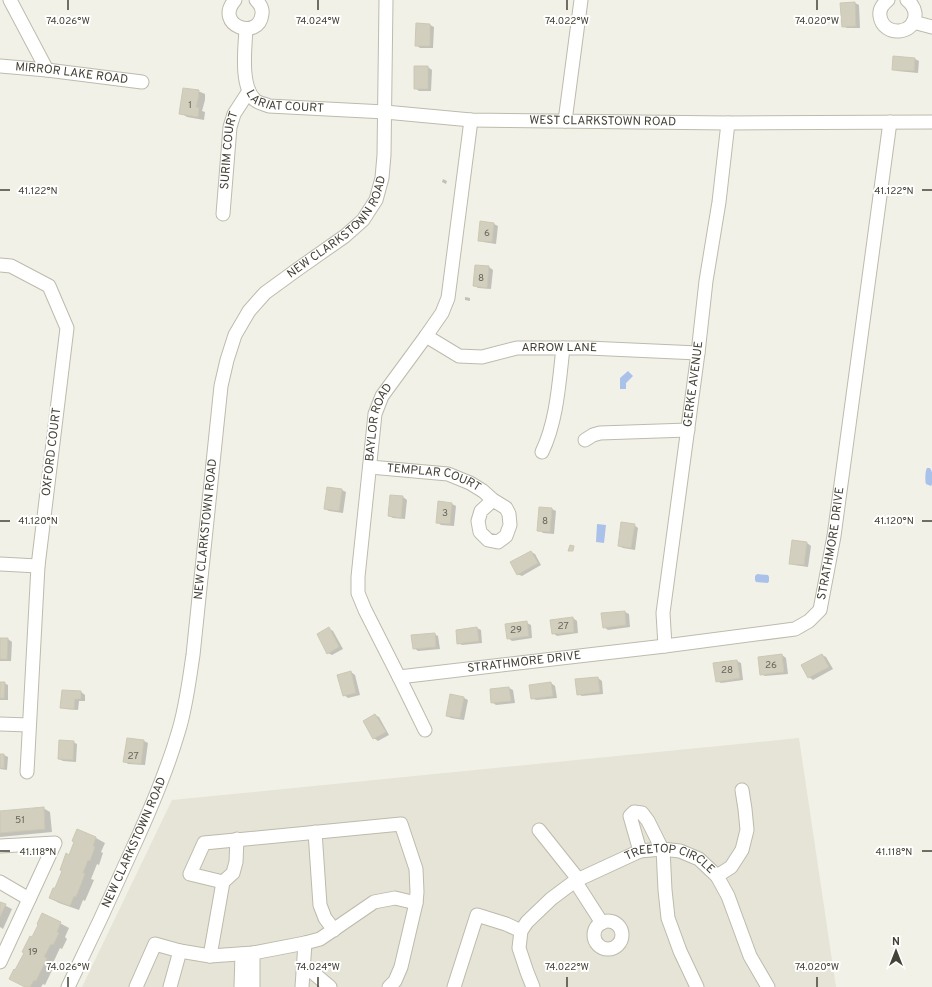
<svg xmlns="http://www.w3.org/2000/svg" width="932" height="987" font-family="Overpass,sans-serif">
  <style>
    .residential { fill: #e5e4d6 }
    .water { fill: #aac1e9 }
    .shadow { fill: #0003 }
    .building { fill: #d2cfbe; stroke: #ccc8b2 }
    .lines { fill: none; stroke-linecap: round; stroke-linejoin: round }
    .minor-casing { stroke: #bdbbab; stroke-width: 15 }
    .minor { stroke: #fff; stroke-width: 13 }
    .ticks { fill: none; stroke: #454237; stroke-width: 1.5 }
    .labels { text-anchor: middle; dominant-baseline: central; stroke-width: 4; stroke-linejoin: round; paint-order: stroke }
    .number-label { font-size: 10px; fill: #686559 }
    .street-label { font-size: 12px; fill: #454237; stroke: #fff }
    .ticks-label { font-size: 10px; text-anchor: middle; fill: #454237; stroke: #fff; stroke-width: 4; stroke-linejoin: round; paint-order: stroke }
  </style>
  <rect width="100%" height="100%" fill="#f2f1e8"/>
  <!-- residential -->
  <path class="residential" d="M799 738 836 987H82L172 800Z"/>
  <!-- water -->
  <path class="water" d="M628 371 633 376 626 383V389H620V378Z
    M927 468H930L932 472V484L931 486 926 484C925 481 925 471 927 468Z
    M597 524 606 525 604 543 596 542Z
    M757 574 768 575 769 577V581L768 583 756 582 755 580V576Z"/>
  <!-- shadow -->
  <path class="shadow" d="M855 3 859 5 860 28H847L843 26 842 4Z
    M417 24 430 25 434 27 433 48H420L416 45Z
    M894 57 915 59 919 61 918 73 897 71 893 69Z
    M415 67H428L432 70 431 91H419L415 88Z
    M198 91 205 94V100L202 111 205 112 204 120 187 117 181 113Z
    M443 179 447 181 446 184 442 182Z
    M481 222 494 224 498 226 496 244 483 242 479 240Z
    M489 267 493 270 491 289 478 288 474 285Z
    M465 297 470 298V301L465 300Z
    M328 488 342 490 346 492 343 513 329 511 325 509Z
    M403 497 407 500 405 519 393 518 389 516Z
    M439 502 452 504 456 506 454 526 441 525 437 522Z
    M552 509 556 511 554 534 543 533 539 530Z
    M634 525 638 528 635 550 623 548 619 546Z
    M807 543 811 546 808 567 794 565 790 563Z
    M531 552 535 554 541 565 522 576 517 574Z
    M625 612 629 614 630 627 608 630 604 627Z
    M573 618 577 621 578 633 557 636 553 633Z
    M527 623 531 625 532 638 512 641 508 638Z
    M328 628 333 631 343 649 332 655 328 653Z
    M477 628 481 630 482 643 462 645 458 643Z
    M434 634 438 636 440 649 418 651 414 648Z
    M0 639H8L12 642 11 661H0Z
    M782 655 786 658 788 674 765 676 761 674Z
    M822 655 826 657 833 669 813 680 809 677Z
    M737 661 741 663 743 680 721 683 717 681Z
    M351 672 355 675 360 695 348 698 344 695Z
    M598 678 602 681 603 694 582 696 578 694Z
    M0 683H4L8 685V700H0Z
    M551 683 555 686 557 698 536 700 532 698Z
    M509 688 513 690 515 703 496 705 492 702 491 690Z
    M63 691 81 692 85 695V701H79L78 710 65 709 61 707Z
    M464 698 468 700 464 720 451 718 447 716Z
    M375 715 379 717 389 735 378 741 374 738Z
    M127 739 144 741 148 743 145 765 128 764 124 761Z
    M73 742 77 744 76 762 63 761 59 759Z
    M0 755H4L8 757 7 770 0 769Z
    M43 808 50 812 52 832 0 837V812Z
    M77 831 96 838 105 843 101 852 103 853 99 865 97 864 91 879 94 880 85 901 83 900 79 910 59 903 50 898 55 890 69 856 75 841Z
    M0 903 12 909 3 929 0 927Z
    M43 914 69 928 65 937 67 939 62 949 60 948 53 963 55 964 45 985 43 984 41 987H25L16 971 33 939Z"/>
  <!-- building -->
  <path class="building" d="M855 2 856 26 842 27 840 3Z
    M416 23 430 24V46H415Z
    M893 56 915 58 914 71 892 70Z
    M414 66H428V89H414Z
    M183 88 199 90 198 95H199L196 107 199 108 198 117 179 114Z
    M480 221 494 223 492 242 478 241Z
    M475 265 489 266 487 288 473 286Z
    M327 487 342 489 339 511 324 509Z
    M390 495 403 496 401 518 388 516Z
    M438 501 452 503 450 524 436 523Z
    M539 507 552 508 550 532 537 531Z
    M621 522 635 524 631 548 618 546Z
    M792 540 807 542 804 565 789 564Z
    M570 545 574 546 573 551H568Z
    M531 551 538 563 517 575 510 562Z
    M625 611 626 625 603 628 601 613Z
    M573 617 574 632 552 634 550 620Z
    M527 621 529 636 507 639 505 624Z
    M329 627 339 647 327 654 317 634Z
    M477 627 479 641 457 644 456 630Z
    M435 633 436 647 413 649 411 635Z
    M0 638H8L7 659H0Z
    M782 654 784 672 760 675 758 657Z
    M822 654 829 667 808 678 801 665Z
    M737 660 740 678 716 682 713 663Z
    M351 671 356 693 343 696 337 675Z
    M598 677 600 692 577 695 575 679Z
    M0 682H5L4 698H0Z
    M551 682 553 696 531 699 529 685Z
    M509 687 511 701 491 703 490 689Z
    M62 690 81 691V699H75L74 709 60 708Z
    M450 694 464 697 460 718 446 716Z
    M375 714 386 732 373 739 363 721Z
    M127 738 144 740 141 764 123 762Z
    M59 740 74 741 73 760 58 759Z
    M0 754H4V768H0Z
    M44 807 45 829 0 833V811Z
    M77 829 96 837 93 846 95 847 90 861 88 860 83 873 85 874 76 897 74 896 70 906 49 898 53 888H55L62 871 60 870 66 853 69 855 74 842 72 841Z
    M0 902 6 904 0 917Z
    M42 913 61 922 57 932 59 933 53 945 51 944 44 957 47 958 36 981 34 980 30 987H25L9 979 14 969 15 970 24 953 22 952 30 936 32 937 38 925 37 924Z"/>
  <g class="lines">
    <defs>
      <g id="minor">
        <path d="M10 0 47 70"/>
        <path d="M235 0C213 25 259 42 262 14 263 8 260 4 256 0"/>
        <path d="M888 0C883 4 879 10 880 16 883 38 917 35 915 13 914 7 911 3 907 0"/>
        <path d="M913 22 932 27"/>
        <path id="s1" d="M246 29C245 48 240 86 255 100 258 103 265 104 269 106L385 112 471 120 728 123 932 122"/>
        <path id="s2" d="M0 66 47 70 142 82"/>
        <path d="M565 121 581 0"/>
        <path id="s3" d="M223 214 230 127 234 114 249 91"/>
        <path d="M0 265 11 266 49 286 67 328 38 566 27 772"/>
        <path id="s4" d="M426 336 459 356 482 357 517 348H588L698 353"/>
        <path d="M585 440 593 435 600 433 688 430"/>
        <path d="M542 452C557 421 559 382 563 348"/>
        <path id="s5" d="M370 467 448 474 470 483 483 491 493 500 506 508 509 514 510 525 506 536 498 542 488 540 480 532 478 521 481 511 493 500"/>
        <path d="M0 564 38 566"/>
        <path id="s6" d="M665 646 663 613 698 353 706 281 719 202 728 123"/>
        <path id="s7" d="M399 677 665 646 795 629 809 621 820 610 834 536 890 122"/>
        <path d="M0 724 29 725"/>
        <path id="s8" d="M425 730 399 677 365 610 358 593V577L375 414 382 396 426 336 442 313 448 298 471 120"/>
        <path d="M539 830 578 879"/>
        <path d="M315 832 320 905 325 918 334 930"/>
        <path d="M0 846 55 843 0 962"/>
        <path d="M663 849 665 890 668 918 680 951 697 987"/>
        <path d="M640 851 630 816 634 812 642 813 648 821 662 849"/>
        <path d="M717 876 731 867 742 850 747 830 745 809 742 790"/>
        <path d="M575 881 602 923"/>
        <path d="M0 882 29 899"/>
        <path d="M223 882 190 874 204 843 401 824 416 869 417 892 416 903 401 967 395 981 389 987"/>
        <circle cx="608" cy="935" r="14"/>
        <path d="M210 956 223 882 233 873 236 862 237 839"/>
        <path d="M304 965 330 987"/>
        <path id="s9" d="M68 987C90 942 111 897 131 852 149 813 166 774 178 733 186 708 189 681 193 655L221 386 227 360 235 335 249 311 265 293 298 269 345 236 363 220 376 200 382 178 384 155 386 0"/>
        <path d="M136 987 155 944 180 951 210 956 253 953 305 943 320 939 374 902 395 898 416 903"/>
        <path d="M170 987 180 951"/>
        <path d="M241 987 242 954"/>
        <path d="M253 987V953"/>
        <path d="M302 987 305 943"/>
        <path d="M454 987 477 915 506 924 521 931"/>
        <path id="s10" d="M533 987 527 972 519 948 521 931 527 922 551 899 575 881 640 851 662 849 680 851 699 859 717 876 728 896 750 956 768 987"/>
      </g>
    </defs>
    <!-- minor casing -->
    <use href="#minor" class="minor-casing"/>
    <!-- minor -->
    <use href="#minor" class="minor"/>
  </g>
  <!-- ticks -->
  <path class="ticks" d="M68 0V10M318 0V10M567 0V10M817 0V10M0 190H10M922 190H932M0 521H10M922 521H932M0 851H10M922 851H932M68 977V987M318 977V987M567 977V987M817 977V987"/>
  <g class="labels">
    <!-- number labels -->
    <g class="number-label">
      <text x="190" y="105">1</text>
      <text x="487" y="233">6</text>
      <text x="481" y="278">8</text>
      <text x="445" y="513">3</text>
      <text x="545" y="521">8</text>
      <text x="563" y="626">27</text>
      <text x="516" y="630">29</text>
      <text x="771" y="665">26</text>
      <text x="727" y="670">28</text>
      <text x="133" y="756">27</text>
      <text x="20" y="820">51</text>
      <text x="33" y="952">19</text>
    </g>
    <!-- street labels -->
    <g class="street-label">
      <text stroke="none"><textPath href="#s2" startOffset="72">MIRROR LAKE ROAD</textPath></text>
      <text stroke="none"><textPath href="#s1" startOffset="103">LARIAT COURT</textPath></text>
      <text stroke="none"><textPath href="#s1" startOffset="423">WEST CLARKSTOWN ROAD</textPath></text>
      <text stroke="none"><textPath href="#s3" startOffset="64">SURIM COURT</textPath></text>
      <text stroke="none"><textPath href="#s9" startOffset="832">NEW CLARKSTOWN ROAD</textPath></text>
      <text stroke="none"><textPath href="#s4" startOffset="140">ARROW LANE</textPath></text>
      <text stroke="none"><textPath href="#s6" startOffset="264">GERKE AVENUE</textPath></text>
      <text stroke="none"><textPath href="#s8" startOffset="325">BAYLOR ROAD</textPath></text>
      <text transform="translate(52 452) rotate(-83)">OXFORD COURT</text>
      <text stroke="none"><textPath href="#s5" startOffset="65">TEMPLAR COURT</textPath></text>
      <text stroke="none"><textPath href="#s9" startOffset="483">NEW CLARKSTOWN ROAD</textPath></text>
      <text stroke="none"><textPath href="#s7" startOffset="498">STRATHMORE DRIVE</textPath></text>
      <text stroke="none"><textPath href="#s7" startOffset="126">STRATHMORE DRIVE</textPath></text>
      <text stroke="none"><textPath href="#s9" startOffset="159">NEW CLARKSTOWN ROAD</textPath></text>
      <text stroke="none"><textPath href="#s10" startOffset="236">TREETOP CIRCLE</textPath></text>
    </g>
  </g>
  <g class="ticks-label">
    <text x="68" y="24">74.026°W</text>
    <text x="318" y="24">74.024°W</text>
    <text x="567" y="24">74.022°W</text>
    <text x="817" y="24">74.020°W</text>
    <text x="38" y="194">41.122°N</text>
    <text x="894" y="194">41.122°N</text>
    <text x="38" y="524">41.120°N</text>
    <text x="894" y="524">41.120°N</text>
    <text x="38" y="855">41.118°N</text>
    <text x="894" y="855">41.118°N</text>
    <text x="68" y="970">74.026°W</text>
    <text x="318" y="970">74.024°W</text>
    <text x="567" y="970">74.022°W</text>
    <text x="817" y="970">74.020°W</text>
  </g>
  <!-- north arrow -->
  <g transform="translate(896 951)" stroke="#ffffff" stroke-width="3" paint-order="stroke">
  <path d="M0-3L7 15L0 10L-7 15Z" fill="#454237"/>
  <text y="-6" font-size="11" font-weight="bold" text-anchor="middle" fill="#454237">N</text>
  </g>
</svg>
